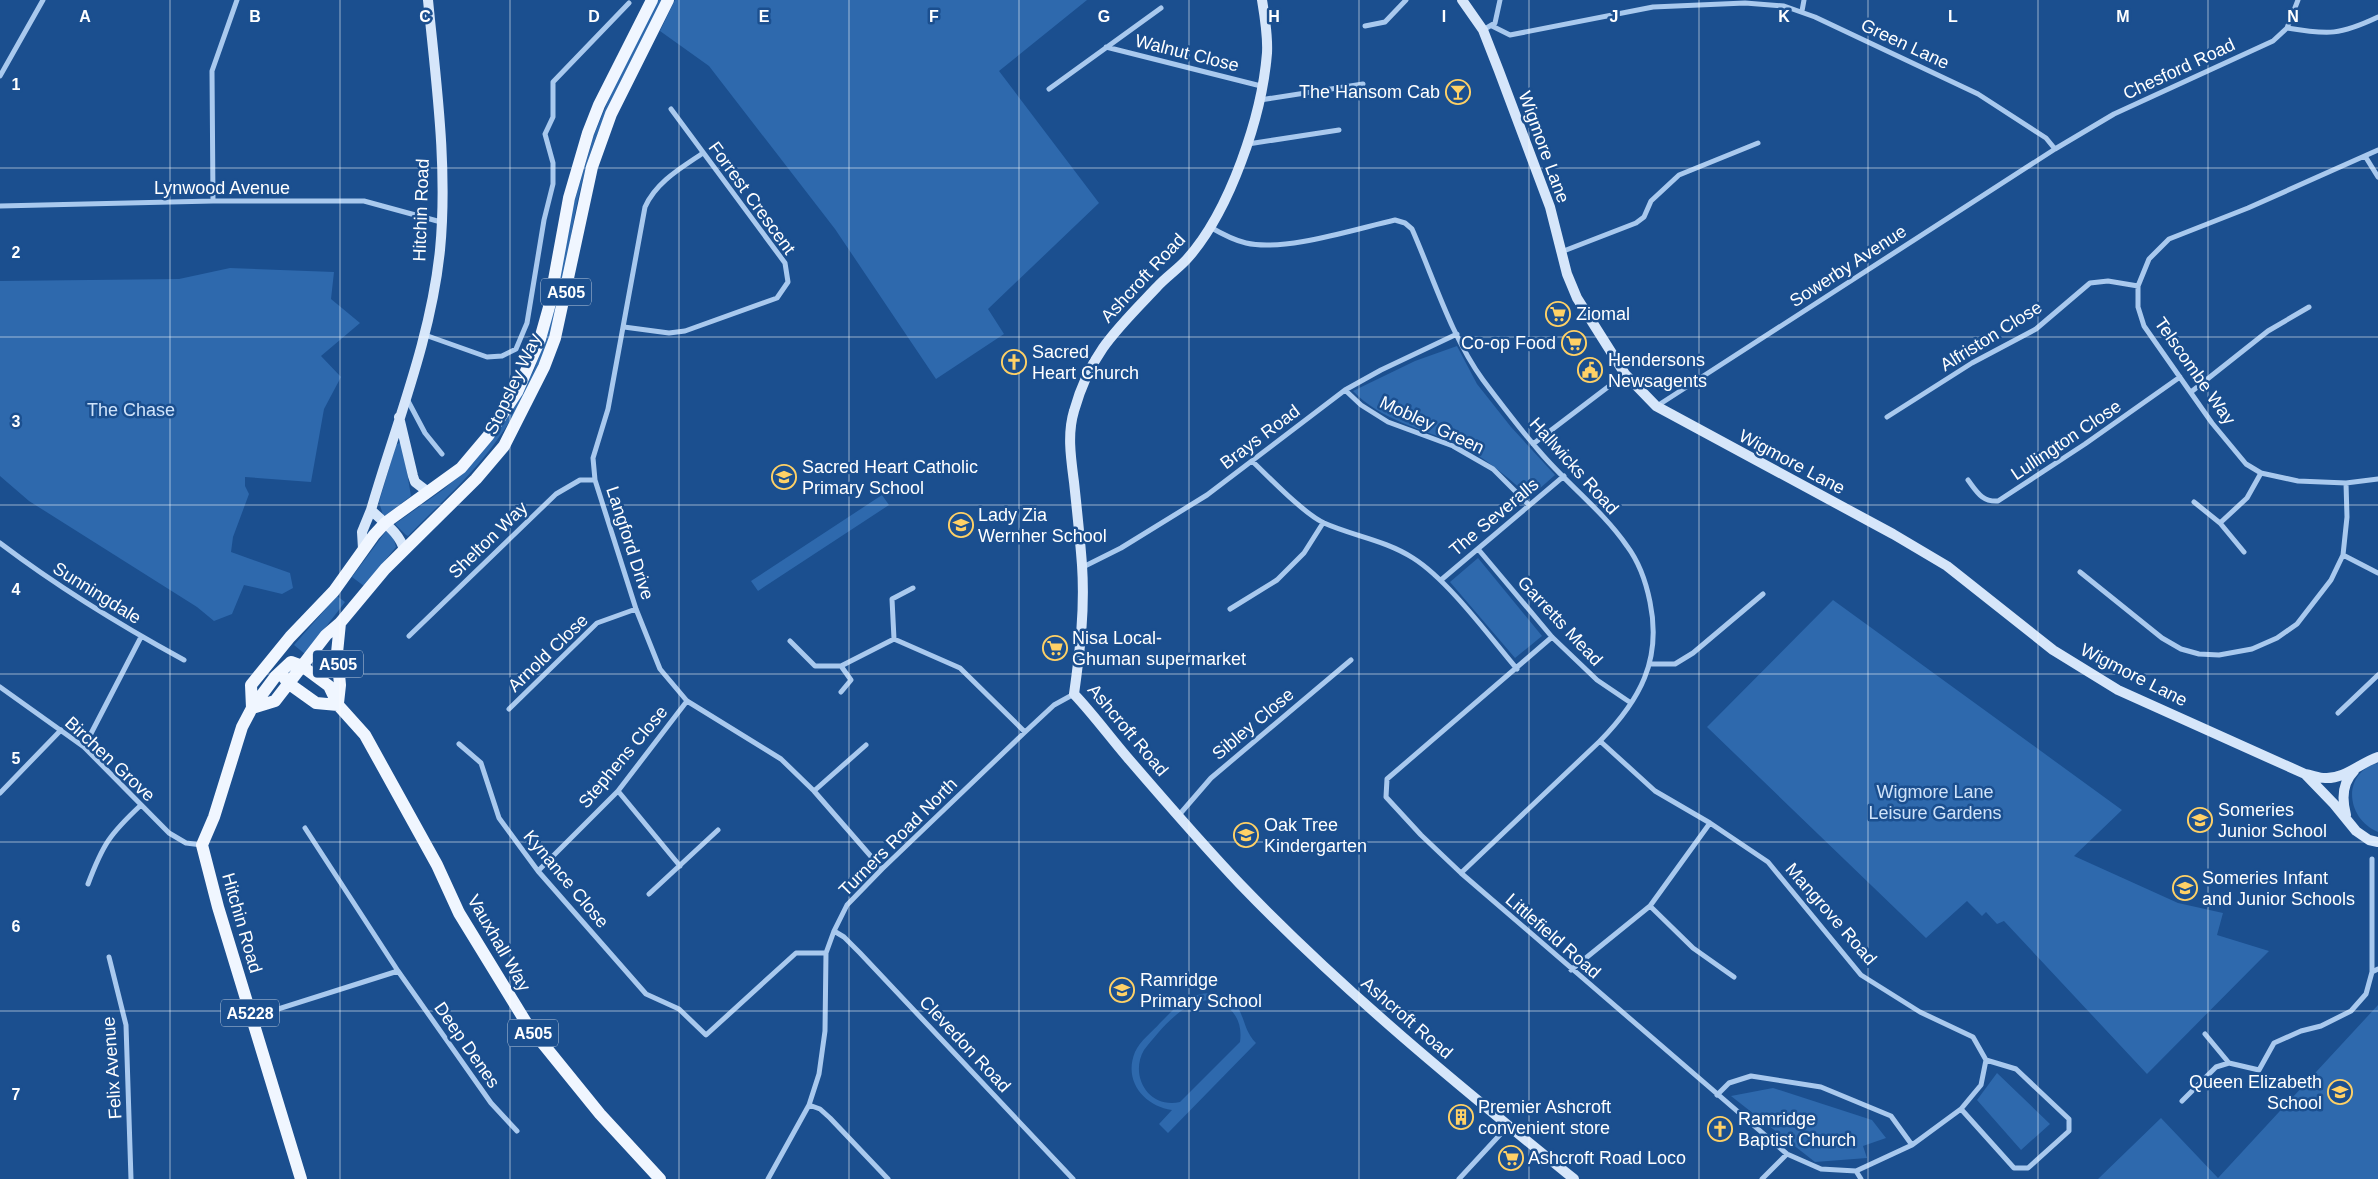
<svg xmlns="http://www.w3.org/2000/svg" width="2378" height="1179" font-family="Arial,sans-serif">
  <style>
    .green { fill: #2e69ad; fill-rule: evenodd }
    .lines { fill: none; stroke-linecap: round; stroke-linejoin: round }
    .street { stroke: #a9c9ee; stroke-width: 5 }
    .secondary { stroke: #d6e6fa; stroke-width: 10 }
    .primary { stroke: #f0f6ff; stroke-width: 12 }
    .grid { fill: none; stroke: #fff; stroke-width: 1; stroke-opacity: 0.55 }
    .labels { text-anchor: middle; dominant-baseline: central; stroke-width: 5; stroke-linejoin: round; paint-order: stroke }
    .shield { fill: #1b4f8f; stroke: #bbcadd; stroke-width: 1 }
    .shield-label { font-size: 16px; font-weight: bold; fill: #fff }
    .street-label { font-size: 18px; fill: #fff; stroke: #1b4f8f }
    .poi-label { font-size: 18px; fill: #fff; stroke: #1b4f8f; text-anchor: start }
    .park-label { font-size: 18px; fill: #cfe3fa; stroke: #1b4f8f }
    .grid-label { font-size: 16px; text-anchor: middle; font-weight: bold; fill: #fff; stroke: #1b4f8f; stroke-width: 5; stroke-linejoin: round; paint-order: stroke }
  </style>
  <rect width="100%" height="100%" fill="#1b4f8f"/>
  <!-- green -->
  <path class="green" d="M658 0H662C635 56 603 108 586 168 570 221 568 275 552 328 540 371 516 416 489 451 465 482 435 508 408 536L406 535 395 524 444 489 473 463 504 423 534 370 549 327 571 213 594 135 612 91Z
    M675 0H1087L999 71 1099 203 988 309 1004 334 936 379 835 229 709 66 660 31Z
    M230 268 334 272 331 299 360 323 321 356 341 377 324 409 311 482 245 477V486L249 494 233 537 231 552 290 573 293 588 282 594 244 585 232 614 214 621 197 607 29 501 0 476V281L179 279Z
    M1457 346 1477 384 1511 427 1555 475 1530 497C1507 477 1484 456 1455 443 1419 428 1381 420 1353 391L1415 361Z
    M400 442 402 443 411 496 386 515H383L379 502 396 445Z
    M882 495 889 505 758 591 751 581Z
    M386 531 393 537 396 547 364 586 352 577Z
    M1478 558 1542 636 1515 658 1450 582Z
    M337 596 345 602 305 654 294 645Z
    M1833 600 2122 810 2074 856 2178 903 2223 913 2217 935 2269 951 2147 1074 2004 921 1997 924 1986 912 1982 916 1967 901 1926 938 1707 727Z
    M2378 763V832C2346 819 2341 773 2378 763Z
    M1212 993C1250 1001 1237 1024 1256 1043L1168 1133 1159 1124 1172 1110C1144 1106 1123 1081 1135 1052 1140 1041 1152 1032 1160 1023 1176 1007 1188 993 1212 993ZM1213 1000C1233 1006 1243 1021 1240 1042L1180 1102C1149 1109 1129 1076 1144 1050 1161 1029 1184 999 1213 1000Z
    M2378 1005V1179H2098L2161 1118 2218 1178Z
    M1997 1073 2050 1124 2021 1150 1977 1100Z
    M1773 1088 1872 1120 1886 1138 1863 1146 1867 1158 1815 1162 1731 1096Z"/>
  <g class="lines">
    <!-- street -->
    <path class="street" d="M1802 11 1804 0
      M1365 26 1385 22 1406 0
      M1492 26 1510 35 1653 7 1745 3 1784 6 1815 17 1978 94 2046 138 2055 149
      M2287 28C2329 35 2340 35 2378 17
      M1483 30 1495 23 1500 0
      M1106 47 1261 86
      M0 76 43 0
      M1049 89 1161 8
      M1260 100 1363 84
      M1248 144 1339 130
      M2378 150 2248 208 2169 239 2149 259 2138 286V307L2144 326 2212 423 2246 464 2261 473 2298 481 2346 483 2378 479
      M703 153C681 168 656 182 645 207L608 409 593 458 595 480 636 609 660 669 687 701 781 759 814 791 882 869
      M2365 156 2378 177
      M213 201 212 71 237 0
      M0 206 213 201H364L441 222
      M1210 227C1222 234 1233 240 1246 243 1285 252 1355 229 1395 220L1405 223 1412 229C1434 279 1451 336 1483 380 1501 404 1520 429 1540 452 1567 484 1603 511 1627 546 1639 562 1646 582 1650 602 1662 660 1640 700 1600 741L1461 873
      M1561 252 1636 223 1644 217 1651 201 1679 175 1758 143
      M624 327 669 333 685 331 777 298 788 282 785 263 671 109
      M425 335 487 357 502 356 516 349 527 323 544 220 553 184V163L545 134 553 117V82L629 3
      M1345 390 1361 405 1388 422 1453 446 1493 469 1529 505
      M2191 392 2268 331 2309 307
      M407 399 425 433 442 454
      M1657 406 2055 149 2114 114 2273 41 2287 28 2298 0
      M1887 417 1972 363 2036 329 2090 283 2108 281 2138 286
      M1533 444 1625 374
      M1252 461C1270 478 1303 513 1324 523 1353 536 1385 540 1413 558 1448 580 1489 636 1517 669
      M1968 480C1977 492 1982 502 1998 501L2085 444 2180 377
      M2194 502 2220 523 2244 552
      M2220 523 2247 498 2261 473
      M0 543C58 587 120 625 184 660
      M1478 549 1552 637 1597 680 1631 703
      M2343 555 2378 573
      M1083 567 1121 548 1207 495 1345 390 1381 370 1457 334
      M2080 572 2162 638 2181 649 2199 654 2219 655 2252 649 2277 638 2297 624 2331 580 2343 555 2347 517 2346 483
      M1441 580 1564 476
      M1230 609 1277 580 1304 553 1323 523
      M409 636 556 494 580 480H595
      M1552 637 1387 779 1386 797 1421 835 1461 873 1787 1154 1821 1169 1856 1171 1912 1145
      M894 639 892 599 913 588
      M790 641 815 666H841L894 639 960 668 1025 732
      M1650 664H1675L1693 653 1763 594
      M841 666 851 680 841 692
      M0 687 84 747 169 833 186 843 202 845
      M509 709 597 623 636 609
      M2338 713 2378 675
      M1600 741 1655 791 1710 823 1768 862 1861 975 1920 1012 1973 1037 1986 1060 1981 1085 1961 1109 1912 1145 1891 1116 1821 1087 1751 1076 1729 1083 1717 1095
      M459 744 481 763 499 818 538 871 646 994 679 1009 706 1035 796 953H826
      M84 747 141 637
      M618 791 680 866
      M814 791 866 745
      M0 793 61 730
      M1179 815 1211 778 1351 660
      M305 828 398 971 491 1103 517 1131
      M2372 859V972
      M538 871 618 791 687 701
      M88 884C103 844 110 834 141 805
      M649 894 718 830
      M1650 906 1693 948 1734 977
      M834 931 844 937 860 953 1073 1179
      M109 957 126 1025 131 1179
      M1571 970 1650 906 1710 823
      M253 1017 398 971
      M2229 1063 2259 1070 2274 1043 2301 1031 2321 1026 2351 1011 2366 994 2372 972 2378 969
      M2182 1101 2216 1067 2229 1063 2205 1034
      M809 1105 820 1109 830 1118 888 1179
      M1961 1109 2014 1168H2028L2069 1131V1119L2016 1069 1986 1060
      M1856 1171 1861 1179
      M768 1179 809 1105 819 1074 825 1031 826 953 834 931 847 905 882 869 1025 732 1054 705 1074 694
      M1459 1179 1508 1126
      M1762 1179 1787 1154"/>
    <!-- secondary -->
    <path class="secondary" d="M1262 0C1265 18 1268 35 1267 53 1262 116 1230 211 1187 259 1178 269 1166 277 1157 287 1117 329 1090 353 1074 411 1067 434 1071 459 1074 482 1077 510 1080 538 1082 565 1085 609 1080 651 1074 694 1093 714 1109 736 1127 757 1164 800 1201 843 1240 884 1343 991 1459 1086 1574 1179
      M1462 0 1483 30 1499 71 1550 207 1567 274 1577 298 1625 374 1656 406 1893 534 1947 566 2053 650 2118 690 2305 774C2312 775 2319 778 2325 778 2345 779 2360 763 2378 757
      M399 417 413 476 415 482 428 492
      M371 510C383 522 400 533 404 550
      M363 549 362 532 371 510C396 424 431 339 440 250 448 167 436 82 428 0
      M2305 774 2334 804 2356 831 2369 840 2378 842
      M2346 815C2342 800 2342 783 2354 771"/>
    <!-- primary -->
    <path class="primary" d="M283 676 288 683 316 703 338 705
      M338 703 340 685 337 653 340 623
      M252 708 275 701 326 635 340 623 385 569 476 479 504 446 544 367 555 338 592 167 611 114 668 0
      M252 708 251 685 290 637 334 591 374 535 385 523 461 468 488 436 517 392 540 339 549 307 569 198 588 133 599 105 652 0
      M301 1179 218 907 202 845 214 817 242 727 252 708 275 677 291 662 302 666 329 686 338 705 365 735 437 865 459 913 527 1024 600 1114 660 1179"/>
  </g>
  <!-- grid -->
  <path class="grid" d="M170 0V1179M340 0V1179M510 0V1179M679 0V1179M849 0V1179M1019 0V1179M1189 0V1179M1359 0V1179M1529 0V1179M1699 0V1179M1868 0V1179M2038 0V1179M2208 0V1179M0 168H2378M0 337H2378M0 505H2378M0 674H2378M0 842H2378M0 1011H2378"/>
  <!-- icons -->
  <defs>
    <symbol id="bar-ring" viewBox="-11 -11 22 22"><circle r="9.5" fill="#1b4f8f" stroke="#ffd166" stroke-width="1.5"/><path d="M-6-5H6L.8 .8V4.5H3.5V6h-7V4.5H-.8V.8Z" fill="#ffd166"/></symbol>
    <symbol id="supermarket-ring" viewBox="-11 -11 22 22"><circle r="9.5" fill="#1b4f8f" stroke="#ffd166" stroke-width="1.5"/><path d="M-6-5.5h2.5l.6 2H6L4.5 2H-2.5L-4.4-4H-6ZM-1.5 3.2a1.3 1.3 0 1 0 .1 0ZM3 3.2a1.3 1.3 0 1 0 .1 0Z" fill="#ffd166"/></symbol>
    <symbol id="church-ring" viewBox="-11 -11 22 22"><circle r="9.5" fill="#1b4f8f" stroke="#ffd166" stroke-width="1.5"/><path d="M-1.2-6h2.4v3.5h3.3v2.4h-3.3V6h-2.4V-.1h-3.3v-2.4h3.3Z" fill="#ffd166"/></symbol>
    <symbol id="civic-ring" viewBox="-11 -11 22 22"><circle r="9.5" fill="#1b4f8f" stroke="#ffd166" stroke-width="1.5"/><path d="M-.6-6.5H3V-4.5H.6V-3L4-1V1h2V6H-6V1h2V-1L-.6-3ZM-1.2 2.5V6h2.4V2.5Z" fill="#ffd166"/></symbol>
    <symbol id="school-ring" viewBox="-11 -11 22 22"><circle r="9.5" fill="#1b4f8f" stroke="#ffd166" stroke-width="1.5"/><path d="M0-5L7-2L0 1L-7-2ZM-4 1L0 2.5L4 1V4Q0 6-4 4Z" fill="#ffd166"/></symbol>
    <symbol id="building-ring" viewBox="-11 -11 22 22"><circle r="9.5" fill="#1b4f8f" stroke="#ffd166" stroke-width="1.5"/><path d="M-4-6H4V6H1V3H-1V6H-4ZM-2.5-4.3h1.7v1.8h-1.7ZM.8-4.3h1.7v1.8H.8ZM-2.5-1h1.7V.8h-1.7ZM.8-1h1.7V.8H.8Z" fill="#ffd166"/></symbol>
  </defs>
  <g fill-rule="evenodd">
    <use href="#bar-ring" x="1444" y="78" width="28" height="28"/>
    <use href="#supermarket-ring" x="1544" y="300" width="28" height="28"/>
    <use href="#supermarket-ring" x="1560" y="329" width="28" height="28"/>
    <use href="#church-ring" x="1000" y="348" width="28" height="28"/>
    <use href="#civic-ring" x="1576" y="356" width="28" height="28"/>
    <use href="#school-ring" x="770" y="463" width="28" height="28"/>
    <use href="#school-ring" x="947" y="511" width="28" height="28"/>
    <use href="#supermarket-ring" x="1041" y="634" width="28" height="28"/>
    <use href="#school-ring" x="2186" y="806" width="28" height="28"/>
    <use href="#school-ring" x="1232" y="821" width="28" height="28"/>
    <use href="#school-ring" x="2171" y="874" width="28" height="28"/>
    <use href="#school-ring" x="1108" y="976" width="28" height="28"/>
    <use href="#school-ring" x="2326" y="1078" width="28" height="28"/>
    <use href="#building-ring" x="1447" y="1103" width="28" height="28"/>
    <use href="#church-ring" x="1706" y="1115" width="28" height="28"/>
    <use href="#supermarket-ring" x="1497" y="1144" width="28" height="28"/>
  </g>
  <g class="labels">
    <!-- shield labels -->
    <g class="shield">
      <rect x="541" y="278.5" width="50" height="27" rx="4"/>
      <rect x="313" y="650.5" width="50" height="27" rx="4"/>
      <rect x="221" y="999.5" width="58" height="27" rx="4"/>
      <rect x="508" y="1019.5" width="50" height="27" rx="4"/>
    </g>
    <g class="shield-label">
      <text x="566" y="292">A505</text>
      <text x="338" y="664">A505</text>
      <text x="250" y="1013">A5228</text>
      <text x="533" y="1033">A505</text>
    </g>
    <!-- street labels -->
    <g class="street-label">
      <text transform="translate(1905 44) rotate(25)">Green Lane</text>
      <text transform="translate(1187 53) rotate(14)">Walnut Close</text>
      <text transform="translate(2179 69) rotate(-25)">Chesford Road</text>
      <text transform="translate(1544 147) rotate(70)">Wigmore Lane</text>
      <text x="222" y="188">Lynwood Avenue</text>
      <text transform="translate(752 198) rotate(54)">Forrest Crescent</text>
      <text transform="translate(421 210) rotate(-88)">Hitchin Road</text>
      <text transform="translate(1848 266) rotate(-33)">Sowerby Avenue</text>
      <text transform="translate(1143 278) rotate(-47)">Ashcroft Road</text>
      <text transform="translate(1991 336) rotate(-32)">Alfriston Close</text>
      <text transform="translate(2195 371) rotate(55)">Telscombe Way</text>
      <text transform="translate(513 384) rotate(-65)">Stopsley Way</text>
      <text transform="translate(1432 425) rotate(25)">Mobley Green</text>
      <text transform="translate(1260 437) rotate(-37)">Brays Road</text>
      <text transform="translate(2066 440) rotate(-34)">Lullington Close</text>
      <text transform="translate(1792 462) rotate(28)">Wigmore Lane</text>
      <text transform="translate(1574 466) rotate(48)">Hallwicks Road</text>
      <text transform="translate(1494 517) rotate(-40)">The Severalls</text>
      <text transform="translate(488 540) rotate(-44)">Shelton Way</text>
      <text transform="translate(630 543) rotate(72)">Langford Drive</text>
      <text transform="translate(97 593) rotate(32)">Sunningdale</text>
      <text transform="translate(1560 621) rotate(47)">Garretts Mead</text>
      <text transform="translate(548 653) rotate(-44)">Arnold Close</text>
      <text transform="translate(2134 675) rotate(27)">Wigmore Lane</text>
      <text transform="translate(1253 724) rotate(-40)">Sibley Close</text>
      <text transform="translate(1128 730) rotate(50)">Ashcroft Road</text>
      <text transform="translate(623 757) rotate(-50)">Stephens Close</text>
      <text transform="translate(110 759) rotate(43)">Birchen Grove</text>
      <text transform="translate(898 837) rotate(-45)">Turners Road North</text>
      <text transform="translate(566 879) rotate(50)">Kynance Close</text>
      <text transform="translate(1831 914) rotate(49)">Mangrove Road</text>
      <text transform="translate(242 923) rotate(74)">Hitchin Road</text>
      <text transform="translate(1553 936) rotate(41)">Littlefield Road</text>
      <text transform="translate(499 943) rotate(60)">Vauxhall Way</text>
      <text transform="translate(1407 1018) rotate(41)">Ashcroft Road</text>
      <text transform="translate(965 1044) rotate(47)">Clevedon Road</text>
      <text transform="translate(467 1045) rotate(55)">Deep Denes</text>
      <text transform="translate(112 1068) rotate(-94)">Felix Avenue</text>
    </g>
    <!-- poi labels -->
    <g class="poi-label">
      <text x="1440" y="92" text-anchor="end">The Hansom Cab</text>
      <text x="1576" y="314">Ziomal</text>
      <text x="1556" y="343" text-anchor="end">Co-op Food</text>
      <text x="1032" y="352">Sacred<tspan x="1032" dy="21">Heart Church</tspan></text>
      <text x="1608" y="360">Hendersons<tspan x="1608" dy="21">Newsagents</tspan></text>
      <text x="802" y="467">Sacred Heart Catholic<tspan x="802" dy="21">Primary School</tspan></text>
      <text x="978" y="515">Lady Zia<tspan x="978" dy="21">Wernher School</tspan></text>
      <text x="1072" y="638">Nisa Local-<tspan x="1072" dy="21">Ghuman supermarket</tspan></text>
      <text x="2218" y="810">Someries<tspan x="2218" dy="21">Junior School</tspan></text>
      <text x="1264" y="825">Oak Tree<tspan x="1264" dy="21">Kindergarten</tspan></text>
      <text x="2202" y="878">Someries Infant<tspan x="2202" dy="21">and Junior Schools</tspan></text>
      <text x="1140" y="980">Ramridge<tspan x="1140" dy="21">Primary School</tspan></text>
      <text x="2322" y="1082" text-anchor="end">Queen Elizabeth<tspan x="2322" dy="21">School</tspan></text>
      <text x="1478" y="1107">Premier Ashcroft<tspan x="1478" dy="21">convenient store</tspan></text>
      <text x="1738" y="1119">Ramridge<tspan x="1738" dy="21">Baptist Church</tspan></text>
      <text x="1528" y="1158">Ashcroft Road Loco</text>
    </g>
    <!-- park labels -->
    <g class="park-label">
      <text x="131" y="410">The Chase</text>
      <text x="1935" y="792">Wigmore Lane<tspan x="1935" dy="21">Leisure Gardens</tspan></text>
    </g>
  </g>
  <g class="grid-label">
    <text x="85" y="22">A</text>
    <text x="255" y="22">B</text>
    <text x="425" y="22">C</text>
    <text x="594" y="22">D</text>
    <text x="764" y="22">E</text>
    <text x="934" y="22">F</text>
    <text x="1104" y="22">G</text>
    <text x="1274" y="22">H</text>
    <text x="1444" y="22">I</text>
    <text x="1614" y="22">J</text>
    <text x="1784" y="22">K</text>
    <text x="1953" y="22">L</text>
    <text x="2123" y="22">M</text>
    <text x="2293" y="22">N</text>
    <text x="16" y="90">1</text>
    <text x="16" y="258">2</text>
    <text x="16" y="427">3</text>
    <text x="16" y="595">4</text>
    <text x="16" y="764">5</text>
    <text x="16" y="932">6</text>
    <text x="16" y="1100">7</text>
  </g>
</svg>
